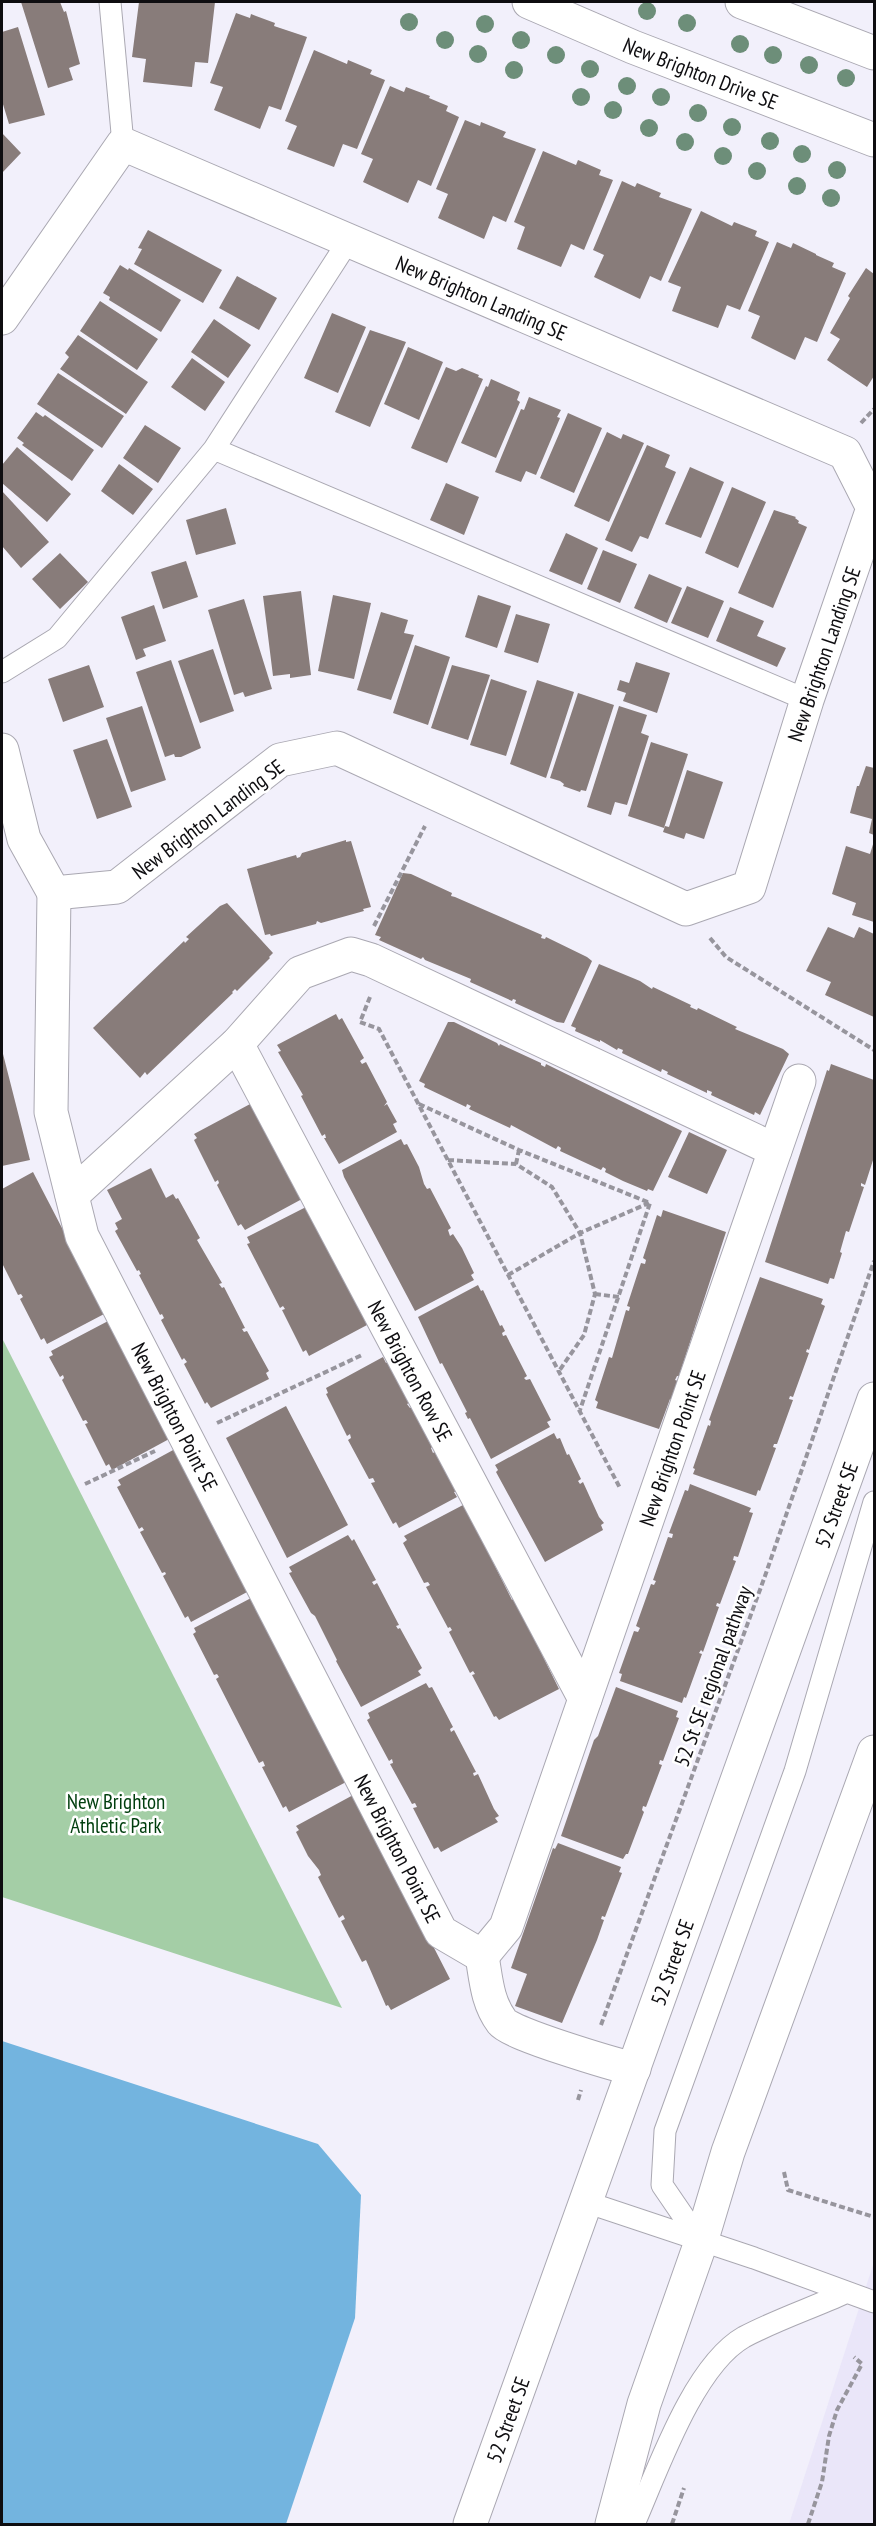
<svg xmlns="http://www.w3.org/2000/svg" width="876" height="2526" font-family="'PT Sans Narrow',sans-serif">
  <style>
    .built { fill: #eae6f9 }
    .green { fill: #a4cea6 }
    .water { fill: #73b4df }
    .building { fill: #887c7a }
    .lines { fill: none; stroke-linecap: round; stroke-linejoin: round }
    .service-casing { stroke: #aaa8b2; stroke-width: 23 }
    .minor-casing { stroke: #aaa8b2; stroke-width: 35 }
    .tertiary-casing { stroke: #aaa8b2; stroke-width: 35 }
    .secondary-casing { stroke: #aaa8b2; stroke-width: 35 }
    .path { stroke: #97959d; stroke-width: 4; stroke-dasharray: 6 3; stroke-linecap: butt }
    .service { stroke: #fff; stroke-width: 21 }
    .minor { stroke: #fff; stroke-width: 33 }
    .tertiary { stroke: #fff; stroke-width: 33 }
    .secondary { stroke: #fff; stroke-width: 33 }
    .tree { fill: #6d8e79 }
    .labels { text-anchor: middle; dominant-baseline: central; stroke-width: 5; stroke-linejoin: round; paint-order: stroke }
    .street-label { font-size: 21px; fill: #0e0d10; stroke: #fff }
    .park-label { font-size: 21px; fill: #003e0e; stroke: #fff }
  </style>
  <rect width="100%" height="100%" fill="#f2f0fb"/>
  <!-- built -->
  <path class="built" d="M874 2262V2524H789Z"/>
  <!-- green -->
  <path class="green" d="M2 1338 342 2008 2 1897Z"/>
  <!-- water -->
  <path class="water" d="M2 2041 318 2144 361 2195 355 2318 286 2524H2Z"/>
  <!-- building -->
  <path class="building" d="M21 2H60L64 12 66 11 80 64 69 68 73 80 48 88Z
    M139 2H215L208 63 195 62 192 87 143 82 146 59 132 57Z
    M236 13 250 18 251 14 275 23 274 26 307 37 281 110 269 106 260 129 214 110 223 87 210 83Z
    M18 27 45 115 9 124 2 101V32Z
    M314 50 347 64 348 60 372 70 370 74 385 80 357 149 343 144 334 167 287 149 297 126 285 121Z
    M390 86 404 92 406 87 430 96 429 98 448 106 446 111 459 117 431 186 418 180 408 203 363 182 373 159 361 154Z
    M465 120 480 126 481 122 506 132 503 137 536 149 506 222 493 216 484 239 438 218 448 194 436 189Z
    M2 133 21 153 2 173Z
    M543 151 576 165 578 160 601 170 599 175 613 180 584 250 571 244 561 267 517 249 525 227 514 222Z
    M622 181 635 187 637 183 661 193 659 197 692 209 661 281 650 276 640 299 594 277 604 255 593 250Z
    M701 211 732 226 734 222 757 231 755 236 769 242 740 310 727 305 718 328 672 311 681 287 668 282Z
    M148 230 222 270 203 303 134 264 142 249 138 248Z
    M777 242 791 248 793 243 816 254V255L834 263 832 267 846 273 817 342 805 337 795 360 751 338 760 316 748 311Z
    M120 265 128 270 129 268 181 300 161 332 109 300 110 297 103 293Z
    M866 268 874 274V376L867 387 827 360 840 339 830 333 850 298 848 296Z
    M237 276 277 298 259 330 219 308Z
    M100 301 158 339 137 370 80 331Z
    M332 313 366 327 338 393 304 378Z
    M214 319 251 345 228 378 191 352Z
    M370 330 406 342 370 427 335 412Z
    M78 335 148 382 126 414 60 369 69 357 65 353Z
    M408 347 443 362 419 420 384 404Z
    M192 358 225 382 205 411 171 387Z
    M446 367 456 371 462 368 479 375 478 377 483 379 447 463 411 448Z
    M58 373 124 416 102 448 37 404Z
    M491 379 520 392 517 400 520 402 496 458 461 443 486 386 488 387Z
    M529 397 561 410 557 417 560 418 536 475 526 471 521 482 495 472 521 409 524 410Z
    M36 412 43 417 45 415 94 450 72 481 22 445 24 443 17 438Z
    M568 413 602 428 574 493 540 478Z
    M145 425 181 448 158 483 123 458Z
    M607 432 621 439 623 434 644 443 609 522 574 506Z
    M647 445 670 455 665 467 676 472 648 539 640 536 632 552 605 540Z
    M17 447 71 494 47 522 2 483V465Z
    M119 464 153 489 133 515 101 491Z
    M690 467 724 482 701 538 665 524Z
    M446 483 479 497 464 535 430 520Z
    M732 487 766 502 738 568 705 553Z
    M2 491 49 542 21 568 2 546Z
    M226 508 236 544 196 555 186 520Z
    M774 510 796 517 795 518 799 521 798 523 807 527 773 608 738 593Z
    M566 533 598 548 582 585 549 571Z
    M603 550 637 564 620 603 587 589Z
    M60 553 88 582 60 609 32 579Z
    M186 561 198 597 163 609 151 572Z
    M649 574 682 588 667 623 634 608Z
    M687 586 724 601 708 638 671 623Z
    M301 591 311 675 290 678V674L273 676 263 596Z
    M333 595 371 603 354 679 318 671Z
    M478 595 511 606 497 648 465 637Z
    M244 599 272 689 245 697 243 692 234 695 208 610Z
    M154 605 166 641 143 649 146 656 136 660 121 617Z
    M730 607 764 621 757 636 786 648 777 667 716 641Z
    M381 612 408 620 404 633 414 635 391 700 357 690Z
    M516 614 550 624 538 663 504 652Z
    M415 645 450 657 428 725 393 713Z
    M213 649 234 711 200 723 178 661Z
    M171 660 201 748 181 757H175L174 754 165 757 136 672Z
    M636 662 670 673 657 713 623 701 626 693 617 690 620 680 629 683Z
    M89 665 104 707 63 722 48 679Z
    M452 665 490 675 468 740 431 728Z
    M491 679 527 691 506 756 470 745Z
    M537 680 574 692 546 778 510 764Z
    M578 693 614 705 586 791 581 790 580 792 563 786 564 784 560 781 550 778Z
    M142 706 166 780 131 792 106 718Z
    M619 706 647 715 641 733 649 736 627 805 615 802 611 815 587 807Z
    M107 739 132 807 97 819 73 750Z
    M651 742 688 754 664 828 628 816Z
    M866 766 874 768V835L869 833 872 819 850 813 857 786H859Z
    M687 770 723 782 704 839 686 833 684 839 663 832 665 826 669 827Z
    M346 840V842L351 841 371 907 363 909 364 911 321 923 317 921 316 924 271 936 270 934 265 935 247 869 296 855 297 858 300 857 302 853Z
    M874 841V922L852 915 856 903 832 894 846 846 870 854Z
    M403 873 411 874 452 893 451 896 455 897 542 935 541 938 545 939 546 937 587 957 592 961 564 1023 557 1022 515 1003 516 1000 513 999 512 1001 470 982 471 979 425 960 423 957 421 959 379 940 381 937 375 935Z
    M227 903 273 953 269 957 270 958 237 991 235 989 232 992 233 993 147 1075 145 1072 140 1078 93 1028 184 941 185 943 189 939 186 937 220 906Z
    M828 927 854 938 859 927 874 934V1017L825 995 831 982 806 971Z
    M599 964 640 981 652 989 653 987 691 1005 690 1007 697 1010 698 1008 737 1027 735 1029 783 1049 789 1054 760 1115 755 1112 754 1115 711 1095 712 1092 707 1090V1093L667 1074 668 1072 662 1069 661 1072 622 1053 623 1050 618 1048 617 1050 600 1040V1042L575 1031 576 1028 571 1026Z
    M336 1014 339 1020 342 1018 364 1058 360 1061 362 1064 366 1062 387 1102 384 1106 387 1104 397 1122 393 1124 397 1132 339 1164 324 1138H326L325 1134 322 1136 301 1096 303 1095 278 1052 281 1051 277 1045Z
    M448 1022H454L497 1043 499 1046 500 1044 541 1063V1065L545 1067 546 1064 682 1131 653 1191 648 1189 647 1191 623 1181 605 1172 606 1169 603 1167 601 1170 560 1151 561 1148 558 1146 556 1149 511 1125 510 1128 469 1109 471 1106 467 1104 466 1107 424 1087 425 1084 419 1081Z
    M2 1050 30 1160 2 1166Z
    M831 1064 874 1080V1157L865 1185 861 1183V1186L864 1187 849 1232 846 1231 840 1252 842 1253 834 1279 830 1278 828 1284 765 1262 827 1070 829 1071Z
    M252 1103 302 1199 245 1230 241 1224 238 1226 217 1185 219 1183 218 1180 215 1182 194 1140 197 1138 194 1134Z
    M689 1132 727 1150 707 1194 668 1177Z
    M401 1139 404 1145 407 1144 419 1167 424 1184 427 1189 430 1188 451 1228 448 1230 450 1236 453 1234 462 1248 474 1273 471 1275 474 1280 415 1311 344 1177 342 1170Z
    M151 1168 166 1198 173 1194 176 1199 178 1198 200 1238 197 1240 222 1283 219 1284 222 1288 224 1287 245 1328 242 1329 244 1332 247 1331 269 1371 266 1373 269 1379 211 1408 207 1402 205 1404 184 1364 187 1362 184 1358 182 1360 161 1320 164 1318 162 1314 160 1315 139 1275 141 1274 139 1270 137 1271 115 1231 118 1229 115 1223 122 1219 107 1190Z
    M33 1172 106 1313 47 1344 44 1338 41 1340 20 1299 23 1297 21 1294 18 1295 2 1263V1189Z
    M306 1207 367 1318 364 1319 367 1325 309 1356 306 1350 303 1352 282 1310 285 1309 283 1306 280 1308 247 1244 250 1243 247 1237Z
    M663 1210 726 1232 679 1376H677L675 1380 678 1381 672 1400 670 1399 659 1429 596 1408 598 1402 595 1400 609 1357 612 1358 626 1310 629 1311 630 1307 627 1306 641 1263 645 1264 646 1260 643 1258 657 1215 661 1217Z
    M760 1277 823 1299 821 1304 825 1306 809 1350 807 1349 806 1352 809 1353 793 1397 790 1396 789 1399 793 1400 777 1444H774L773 1447 776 1448 760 1491 758 1490 756 1496 693 1474 695 1469 693 1468 708 1425 710 1426 711 1421 709 1420Z
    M478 1285 481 1291 483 1290 500 1326 502 1325 505 1331 502 1333 503 1336 506 1335 527 1376 524 1378 526 1380 530 1379 551 1420 547 1422 550 1427 491 1459 470 1418 468 1419 465 1413 467 1412 442 1363 440 1364 418 1317Z
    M110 1320 171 1438 112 1470 109 1464 106 1466 85 1424 88 1423 86 1420 83 1421 62 1380 64 1378 63 1375 60 1377 49 1357 53 1355 51 1351Z
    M383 1357 386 1363 390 1361 411 1402 407 1404 410 1408 413 1407 434 1446 431 1448 433 1453 436 1451 457 1491 454 1492 457 1497 399 1528 396 1522 393 1524 371 1483 375 1482 373 1478 369 1479 348 1440 351 1438 350 1434 347 1436 326 1394 328 1393 326 1388Z
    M286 1406 348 1525 287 1558 226 1438Z
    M554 1433 557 1439 560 1438 567 1455 569 1454 581 1479 578 1481 580 1484 583 1482 599 1517 604 1523 601 1525 603 1530 545 1562 496 1472 498 1470 495 1465Z
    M175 1449 249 1591 191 1622 188 1616 185 1618 163 1576 166 1574 165 1572 162 1573 140 1532 144 1530 142 1527 139 1529 117 1487 121 1485 118 1480Z
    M690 1484 751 1508 749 1512 753 1513 738 1557 734 1556 733 1560 736 1561 720 1604 717 1603 716 1606 719 1607 703 1652 701 1650 699 1653 702 1654 686 1698 684 1697 682 1703 620 1681 622 1674 619 1673 634 1631 638 1632 640 1628 636 1626 651 1584 654 1585 656 1581 653 1580 668 1537 672 1538 673 1534 669 1533 685 1490 688 1491Z
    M463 1505 466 1510H467L512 1600 514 1598 559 1689 499 1720 496 1716 494 1717 472 1675 475 1674 473 1671 470 1673 449 1632 452 1630 450 1627 448 1628 426 1587 430 1585 428 1582 424 1583 403 1543 407 1540 404 1536Z
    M348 1535 352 1541 354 1539 376 1580 372 1582 374 1585 377 1583 399 1625 396 1626 398 1629 400 1628 422 1668 418 1671 421 1675 361 1707 336 1661 337 1660 315 1616 311 1613 289 1573 292 1572 289 1567Z
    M253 1597 348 1781 289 1812 286 1806 283 1808 262 1767 265 1766 263 1761 259 1763 216 1679 219 1677 217 1674 214 1675 193 1634 196 1632 194 1628Z
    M426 1683 429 1688 432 1687 453 1727 450 1729 451 1732 454 1730 476 1772 473 1773 474 1776 478 1774 494 1809 499 1816 495 1818 498 1822 441 1852 438 1847 434 1849 413 1808 417 1807 415 1803 412 1804 390 1764 393 1763 392 1759 389 1761 367 1720 370 1718 368 1713Z
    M616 1687 678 1711 676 1717 679 1718 663 1761 660 1760 659 1764 662 1765 646 1807 643 1806 642 1810 644 1812 628 1854H626L623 1859 561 1836 594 1740 598 1736Z
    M355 1794 450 1979 391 2010 388 2005 386 2006 366 1960 362 1962 341 1921 345 1919 343 1915 339 1918 318 1877 321 1875 319 1870 308 1856 296 1832 299 1830 296 1826Z
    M558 1843 621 1867 619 1872 622 1873 605 1917 602 1916 601 1919 604 1920 597 1940 562 2023 515 2006 527 1974 511 1968 553 1848 555 1849Z"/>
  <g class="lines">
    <defs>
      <path id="service" d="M110 2 123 144
        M214 449 807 700
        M2 672 57 638 214 449 349 240
        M586 2202 754 2258 874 2302
        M701 2242 662 2185 665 2131 795 1771 874 1502
        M634 2524C657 2472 693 2366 744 2337 776 2320 812 2308 845 2293"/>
      <g id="minor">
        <path id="s1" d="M2 318 123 144 845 453 873 508 807 700 749 887 686 909 337 748 280 760 117 887 54 893 24 839 2 750"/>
        <path id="s2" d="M54 893 51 1112 82 1236 441 1932 482 1956 506 1927 799 1081"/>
        <path id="s3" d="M237 1044 585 1699"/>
        <path d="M72 1195 237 1044 300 973 351 954 371 960 775 1150"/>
        <path d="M482 1956C486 1979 487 2002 502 2022 511 2034 613 2064 634 2069"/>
      </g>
      <g id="tertiary">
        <path id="s4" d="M529 2 633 47 874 140"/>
        <path d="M742 2 874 53"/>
      </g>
      <g id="secondary">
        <path id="s5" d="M470 2524 874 1399"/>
        <path d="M612 2524 644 2404 701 2242 728 2152 874 1752"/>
      </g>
    </defs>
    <!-- service casing -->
    <use href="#service" class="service-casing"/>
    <!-- minor casing -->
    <use href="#minor" class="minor-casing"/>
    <!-- tertiary casing -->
    <use href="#tertiary" class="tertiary-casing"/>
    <!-- secondary casing -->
    <use href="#secondary" class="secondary-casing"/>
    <!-- path -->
    <path class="path" d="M861 423 874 409
      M374 926 425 826
      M710 938 726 957 874 1050
      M370 997 360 1022 379 1029 620 1488
      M419 1104 519 1150 650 1203 580 1410
      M448 1160 516 1164 552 1187 580 1233 595 1294 584 1335 559 1371
      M516 1164 519 1150
      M508 1275 580 1233 649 1203
      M595 1294 619 1297
      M217 1423 362 1355
      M85 1484 155 1451
      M601 2025 765 1576 874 1261
      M578 2100 581 2090
      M784 2172 788 2190 874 2217
      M672 2524 684 2488
      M808 2524 822 2482 829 2436 837 2410 862 2364 854 2357"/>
    <!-- service -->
    <use href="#service" class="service"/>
    <!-- minor -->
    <use href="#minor" class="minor"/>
    <!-- tertiary -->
    <use href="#tertiary" class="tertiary"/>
    <!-- secondary -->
    <use href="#secondary" class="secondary"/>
  </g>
  <!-- trees -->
  <g class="tree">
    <circle cx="647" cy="11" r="9"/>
    <circle cx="409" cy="22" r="9"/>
    <circle cx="687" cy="23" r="9"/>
    <circle cx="485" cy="24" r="9"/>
    <circle cx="445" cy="40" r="9"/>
    <circle cx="521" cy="40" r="9"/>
    <circle cx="740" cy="44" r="9"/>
    <circle cx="478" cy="54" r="9"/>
    <circle cx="556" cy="55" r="9"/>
    <circle cx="773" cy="55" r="9"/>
    <circle cx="809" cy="65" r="9"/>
    <circle cx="590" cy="69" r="9"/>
    <circle cx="514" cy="70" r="9"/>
    <circle cx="846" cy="78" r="9"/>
    <circle cx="627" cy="86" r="9"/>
    <circle cx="581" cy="97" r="9"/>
    <circle cx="661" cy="97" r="9"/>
    <circle cx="613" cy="110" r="9"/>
    <circle cx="698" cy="113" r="9"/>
    <circle cx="732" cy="127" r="9"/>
    <circle cx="649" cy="128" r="9"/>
    <circle cx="770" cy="141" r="9"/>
    <circle cx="685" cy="142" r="9"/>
    <circle cx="802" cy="154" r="9"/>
    <circle cx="723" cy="156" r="9"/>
    <circle cx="837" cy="170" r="9"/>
    <circle cx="757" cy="171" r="9"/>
    <circle cx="797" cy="186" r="9"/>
    <circle cx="831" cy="198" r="9"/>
  </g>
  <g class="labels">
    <!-- street labels -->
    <g class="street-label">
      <text stroke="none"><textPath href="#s4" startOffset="186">New Brighton Drive SE</textPath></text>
      <text stroke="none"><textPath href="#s1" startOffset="602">New Brighton Landing SE</textPath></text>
      <text transform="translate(824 654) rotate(-71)">New Brighton Landing SE</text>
      <text transform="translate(208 819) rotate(-37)">New Brighton Landing SE</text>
      <text stroke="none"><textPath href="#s3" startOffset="370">New Brighton Row SE</textPath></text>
      <text stroke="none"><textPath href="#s2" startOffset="550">New Brighton Point SE</textPath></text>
      <text stroke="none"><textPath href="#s2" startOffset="1722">New Brighton Point SE</textPath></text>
      <text stroke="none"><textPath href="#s5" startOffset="1083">52 Street SE</textPath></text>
      <text transform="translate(713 1676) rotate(-70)">52 St SE regional pathway</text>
      <text stroke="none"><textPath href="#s2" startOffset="1036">New Brighton Point SE</textPath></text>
      <text stroke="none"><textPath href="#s5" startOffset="597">52 Street SE</textPath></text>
      <text stroke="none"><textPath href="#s5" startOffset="111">52 Street SE</textPath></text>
    </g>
    <!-- park labels -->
    <g class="park-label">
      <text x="116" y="1801">New Brighton<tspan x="116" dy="24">Athletic Park</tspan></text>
    </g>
  </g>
  <!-- border -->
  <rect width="876" height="2526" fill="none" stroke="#0e0d10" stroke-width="6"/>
</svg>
